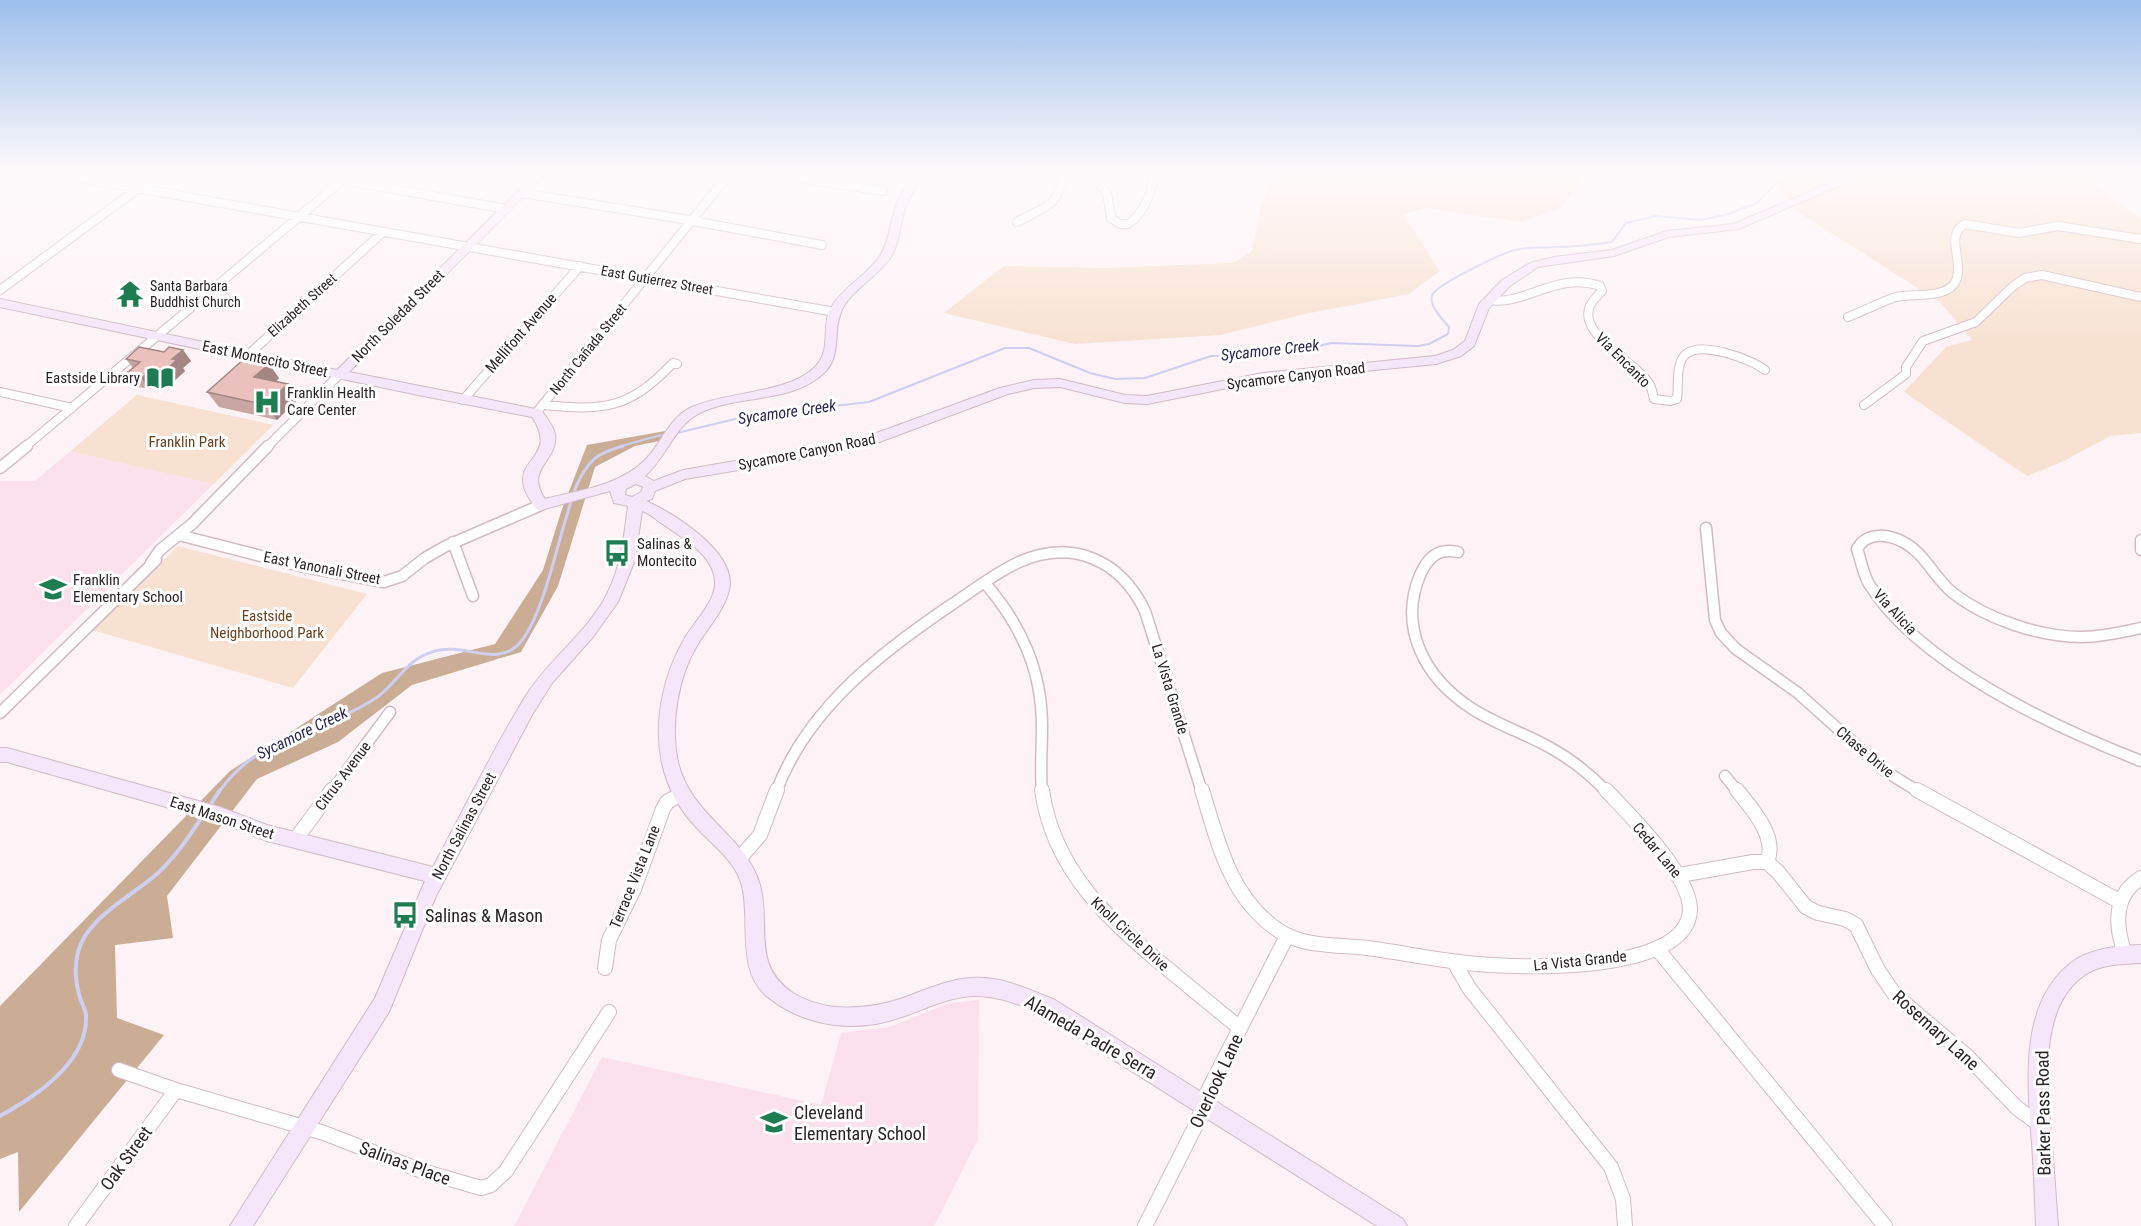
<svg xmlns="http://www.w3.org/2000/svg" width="2141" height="1226" font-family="'Roboto Condensed',sans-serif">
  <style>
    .built { fill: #fce1ec }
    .green { fill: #f8e1d0 }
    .forest { fill: #cbad96 }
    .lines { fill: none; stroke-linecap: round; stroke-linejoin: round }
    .stream-far2 { stroke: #cecff1; stroke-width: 2 }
    .stream-far1 { stroke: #cecff1; stroke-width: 3 }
    .stream { stroke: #cecff1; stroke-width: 4 }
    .street-far2-casing { stroke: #d3bbc5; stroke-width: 10 }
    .street-far1-casing { stroke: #d3bbc5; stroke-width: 13 }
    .street-casing { stroke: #d3bbc5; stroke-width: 16 }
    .secondary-casing { stroke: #d3bbc5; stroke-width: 2 }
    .street-far2 { stroke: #fff; stroke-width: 8 }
    .street-far1 { stroke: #fff; stroke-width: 10 }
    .street { stroke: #fff; stroke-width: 14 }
    .secondary { fill: #f5e6fa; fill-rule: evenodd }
    .wall { fill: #c9a6a3 }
    .shaded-wall { fill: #a48784 }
    .building { fill: #eac1bd; stroke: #a48784; stroke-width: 1.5 }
    .labels { text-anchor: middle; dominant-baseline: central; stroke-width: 6; stroke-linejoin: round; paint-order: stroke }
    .far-street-label { font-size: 14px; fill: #2c2327; stroke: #fff }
    .far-poi-label { font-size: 14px; fill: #2c2327; stroke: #fff; text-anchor: start }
    .street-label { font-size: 15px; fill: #2c2327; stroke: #fff }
    .poi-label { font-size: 15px; fill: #2c2327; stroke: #fff; text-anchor: start }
    .park-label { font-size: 15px; fill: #6c421e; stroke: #fff }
    .water-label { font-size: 16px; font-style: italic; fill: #2a2854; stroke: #fff }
    .near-poi-label { font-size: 18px; fill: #2c2327; stroke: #fff; text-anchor: start }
    .near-street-label { font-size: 18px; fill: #2c2327; stroke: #fff }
  </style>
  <rect width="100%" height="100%" fill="#fdf3f7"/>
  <!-- built -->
  <path class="built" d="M137 395 273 425 0 695V481H35Z
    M979 1000 978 1139 934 1226H514L602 1057 821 1105 841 1033 890 1027 949 1003Z"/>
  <!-- green -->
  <path class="green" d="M1275 173H1586L1561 208 1520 222 1426 208 1403 214 1440 271 1409 294 1305 314 1220 335 1075 344 944 313 1004 266 1107 268 1233 263 1252 251 1261 205Z
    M1770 173H2079L2141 219V433L2110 436 2062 462 2027 476 1904 392 1946 347 1972 340 1941 303 1795 210Z
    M137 395 273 425 214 484 71 451Z
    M178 546 367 594 293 688 92 630Z"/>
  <!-- forest -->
  <path class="forest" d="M665 431 659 441 635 446 595 467 558 586 521 652 412 685 338 742 257 779 167 896 173 938 115 945 117 1018 164 1035 19 1212 18 1152 0 1159V1006L230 771 382 673 495 644 543 570 561 512 587 445Z"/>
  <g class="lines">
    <!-- stream-far2 -->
    <path class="stream-far2" d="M677 433 752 415 869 402 1005 348H1029L1090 373 1115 379 1145 378 1211 356 1250 355 1306 349 1331 343 1418 346 1429 344 1448 334 1449 327C1443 320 1429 306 1432 296 1434 285 1503 253 1515 250 1527 247 1540 248 1552 247 1572 247 1592 245 1612 242L1626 223 1656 216 1700 220 1725 215 1757 203 1785 173
      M618 447 661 435"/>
    <!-- stream-far1 -->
    <path class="stream-far1" d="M219 792C259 734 321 734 376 698 399 682 404 660 435 651 465 642 500 671 523 639 543 612 556 549 567 515 573 494 578 475 594 459 602 452 613 449 623 446"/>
    <!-- stream -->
    <path class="stream" d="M209 807 220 790
      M0 1116C35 1097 88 1062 86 1016 86 1010 82 1004 80 998 74 977 73 955 85 936 103 909 134 894 158 873 176 856 190 836 203 815"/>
    <defs>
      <path id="street-far2" d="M53 173 835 312
        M764 173 883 191
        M1089 173 1107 193 1111 218 1120 224H1128C1145 213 1151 192 1155 173
        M343 180 506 209
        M522 193 683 219 822 245
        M1017 222C1040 209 1064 205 1061 173
        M0 290 159 173
        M1490 300C1525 306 1556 271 1600 286L1602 291C1598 295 1592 301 1590 306 1577 335 1638 363 1650 385 1652 389 1653 395 1654 399L1670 401 1677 399C1679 386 1675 363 1686 354 1702 341 1751 359 1765 370
        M1848 317C1864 311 1880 302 1896 297 1912 293 1943 299 1954 284 1967 266 1943 235 1965 224L2019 233 2058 226 2141 239
        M248 355 383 232
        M0 392 72 408
        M463 400 580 266
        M543 405C605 411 629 409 673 363L677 364
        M1864 405 1906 374V367L1923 341 1976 322 2012 287 2025 278 2042 275 2141 297
        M536 413 730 173
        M25 447 351 173
        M267 447 340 374"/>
      <path id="street-far1" d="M0 468 27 446
        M1706 528 1715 620 1721 633 1736 649 1798 693 1885 771 1919 792
        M179 535 300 566 384 582 402 576 425 558 446 546 541 505
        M2141 540V550
        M453 542 473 596
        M1458 552C1438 548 1428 557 1420 575 1398 628 1425 678 1471 708 1495 724 1524 733 1549 747 1571 759 1590 774 1607 792
        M151 563 160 550 192 524 268 446
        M985 583C1021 625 1042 670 1042 727 1042 749 1040 770 1042 792
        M2141 628C2122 632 2102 637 2082 637 2040 637 1986 619 1953 593 1935 579 1926 555 1905 543 1889 534 1867 531 1857 549 1861 560 1863 574 1869 584 1919 665 2054 727 2141 761
        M0 713 156 560
        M1725 776 1738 792
        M331 792 390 712
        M776 792C807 709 880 653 951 605 972 591 994 574 1017 563 1071 538 1120 559 1145 611L1202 792"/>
      <path id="street" d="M1042 790C1053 870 1110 922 1169 970 1192 989 1216 1009 1240 1028
        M1202 790C1218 842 1230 898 1278 930 1305 949 1344 944 1375 949 1409 954 1443 961 1478 964 1523 968 1687 974 1690 910 1691 876 1630 815 1606 790
        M1917 790 2119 901
        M295 840 332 790
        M739 859 760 835 777 790
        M1767 862 1778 872 1806 907 1818 913 1845 919 1856 925 1878 970 1895 995 1967 1056 2017 1108 2040 1125
        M1680 875 1753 862H1767C1778 837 1752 809 1737 790
        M1659 951 1885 1226
        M2125 954C2115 926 2113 895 2141 878
        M1454 962 1469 988 1611 1167 1623 1199 1625 1226
        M605 968 609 940 634 889 663 809 667 802 681 794
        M119 1070 176 1090 324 1133 422 1171 481 1188 491 1185 506 1171 609 1012
        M76 1226 176 1090
        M1145 1226 1197 1123 1207 1093 1287 936"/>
      <path id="secondary" d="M536 173H547L349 372 541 410C546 417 553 425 555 434 559 462 524 467 545 499 579 490 619 486 645 460 662 443 669 417 692 407 727 391 796 394 819 362 830 347 822 326 830 309 842 288 866 276 880 256 889 242 890 224 895 209 899 196 906 184 914 173H924C917 184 910 196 905 209 900 225 900 242 891 257 878 277 852 289 842 310 832 330 842 353 826 371 793 405 737 393 698 414 674 427 666 458 645 476L654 481 683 470 827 445 871 435 1000 388 1034 380 1060 379 1125 395 1147 396 1263 373 1435 356 1453 350 1465 341 1479 304 1502 280 1530 263 1554 257 1612 250 1667 231 1733 224 1854 173H1868L1739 229 1669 237 1614 256 1538 267 1510 286 1489 308 1474 346 1461 356 1436 364 1263 381 1147 404 1125 403 1060 387 1034 388 1008 394 874 444 827 455 685 479 655 491 652 499 646 501C673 513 731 549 730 584 728 606 709 626 698 644 678 676 670 725 678 762 691 817 746 835 760 885 771 926 751 965 793 993 825 1013 868 1010 903 998 925 990 948 979 972 978 1001 976 1028 989 1055 1000L1403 1219 1407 1226H1377L1041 1014C1019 1004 996 995 971 996 947 998 925 1009 902 1017 857 1033 807 1028 769 998 735 972 751 922 742 886 736 861 712 845 695 826 679 809 667 786 662 763 653 721 664 672 686 636 696 620 713 604 715 585 717 557 684 539 664 525 656 520 651 514 642 511L635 560 618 602 593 637 552 683 532 715 436 896 389 1012 253 1226H230L375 998 425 881 267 841 219 822 7 762H0V748H7L220 807 267 825 433 867C464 809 493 749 527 694 550 658 588 632 607 594 621 566 624 537 628 506L614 503 610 491 541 510 536 509C532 502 526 495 524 487 516 458 558 456 532 417L423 396 0 307V299L337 370ZM636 484 643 487 641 492 632 497 625 495 626 489Z
        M2141 945V963C2124 964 2103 964 2088 973 2035 1005 2048 1092 2052 1144 2054 1171 2056 1199 2058 1226H2036C2035 1199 2034 1171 2032 1144 2028 1085 2018 1004 2071 963 2090 948 2118 946 2141 945Z"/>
    </defs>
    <!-- street-far2 casing -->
    <use href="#street-far2" class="street-far2-casing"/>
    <!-- street-far1 casing -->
    <use href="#street-far1" class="street-far1-casing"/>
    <!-- street casing -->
    <use href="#street" class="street-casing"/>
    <!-- secondary casing -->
    <use href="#secondary" class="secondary-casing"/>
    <!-- street-far2 -->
    <use href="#street-far2" class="street-far2"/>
    <!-- street-far1 -->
    <use href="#street-far1" class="street-far1"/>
    <!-- street -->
    <use href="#street" class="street"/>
    <!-- secondary -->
    <use href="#secondary" class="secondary"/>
  </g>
  <!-- wall -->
  <path class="wall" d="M183 350 191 361 183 368 185 371 169 386 158 384 150 389 138 387 127 373 133 368 126 359Z
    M279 378 276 382 288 384 298 399 277 420 219 407 207 392Z"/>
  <!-- shaded-wall -->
  <path class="shaded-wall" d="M183 350 191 361 183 368 185 371 169 386 160 375 172 359Z
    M269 364 279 378 265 392 254 377Z
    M149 373 158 384 150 389 141 378Z
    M288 384 298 399 277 420 266 405Z"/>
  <!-- building -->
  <path class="building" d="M139 347 164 352 169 347 183 350 172 359 177 360 160 375 149 373 141 378 128 376 131 374 127 373 140 362 126 359Z
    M244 359 269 364 254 377 288 384 266 405 207 392Z"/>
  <!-- sky -->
  <linearGradient id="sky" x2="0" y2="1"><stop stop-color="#9dbfec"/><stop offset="0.5" stop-color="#fefafb"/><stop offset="1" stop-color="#fefafb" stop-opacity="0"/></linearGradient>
  <rect width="2141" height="345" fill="url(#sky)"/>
  <!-- icons -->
  <defs>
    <symbol id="temple-bare" viewBox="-9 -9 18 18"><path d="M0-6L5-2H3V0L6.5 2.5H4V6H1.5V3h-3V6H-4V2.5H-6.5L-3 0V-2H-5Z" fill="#1e7c53" stroke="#fff" stroke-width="2.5" paint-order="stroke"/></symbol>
    <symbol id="library-bare" viewBox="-9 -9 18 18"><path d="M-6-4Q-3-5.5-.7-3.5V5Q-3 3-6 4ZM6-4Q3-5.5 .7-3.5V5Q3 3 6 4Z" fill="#1e7c53" stroke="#fff" stroke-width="2.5" paint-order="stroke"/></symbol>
    <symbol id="hospital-bare" viewBox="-9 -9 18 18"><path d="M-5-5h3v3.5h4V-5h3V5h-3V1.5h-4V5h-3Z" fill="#1e7c53" stroke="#fff" stroke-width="2.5" paint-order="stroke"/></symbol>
    <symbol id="bus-bare" viewBox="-9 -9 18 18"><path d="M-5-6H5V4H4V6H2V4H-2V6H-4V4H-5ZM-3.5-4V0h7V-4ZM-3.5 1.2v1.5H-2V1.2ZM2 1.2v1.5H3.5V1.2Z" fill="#1e7c53" stroke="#fff" stroke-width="2.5" paint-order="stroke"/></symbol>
    <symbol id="school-bare" viewBox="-9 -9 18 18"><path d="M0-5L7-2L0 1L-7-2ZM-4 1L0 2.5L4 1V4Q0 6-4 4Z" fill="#1e7c53" stroke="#fff" stroke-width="2.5" paint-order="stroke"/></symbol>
  </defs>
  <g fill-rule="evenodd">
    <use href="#temple-bare" x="111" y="275" width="38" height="38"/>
    <use href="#library-bare" x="141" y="359" width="38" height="38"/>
    <use href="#hospital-bare" x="248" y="383" width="38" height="38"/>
    <use href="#bus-bare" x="598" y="534" width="38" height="38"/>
    <use href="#school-bare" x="34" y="570" width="38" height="38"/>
    <use href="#bus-bare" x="386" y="896" width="38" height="38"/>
    <use href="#school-bare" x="755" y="1103" width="38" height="38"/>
  </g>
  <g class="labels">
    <!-- far-street labels -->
    <g class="far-street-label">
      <text transform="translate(657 280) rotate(10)">East Gutierrez Street</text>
      <text transform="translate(302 305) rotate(-42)">Elizabeth Street</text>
      <text transform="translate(588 349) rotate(-51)">North Cañada Street</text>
    </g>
    <!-- far-poi labels -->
    <g class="far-poi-label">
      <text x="150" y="286">Santa Barbara<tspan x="150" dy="16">Buddhist Church</tspan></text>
    </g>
    <!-- street labels -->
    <g class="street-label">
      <text transform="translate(398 316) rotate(-45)">North Soledad Street</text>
      <text transform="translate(521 333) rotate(-49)">Mellifont Avenue</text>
      <text transform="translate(265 359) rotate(12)">East Montecito Street</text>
      <text transform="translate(1623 360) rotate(45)">Via Encanto</text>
      <text transform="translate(1296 376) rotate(-7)">Sycamore Canyon Road</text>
      <text transform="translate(807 452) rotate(-11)">Sycamore Canyon Road</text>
      <text transform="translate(322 568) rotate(11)">East Yanonali Street</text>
      <text transform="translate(1895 612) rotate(47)">Via Alicia</text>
      <text transform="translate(1170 689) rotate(73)">La Vista Grande</text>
      <text transform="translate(1865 752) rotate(40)">Chase Drive</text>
      <text transform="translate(343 776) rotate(-53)">Citrus Avenue</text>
      <text transform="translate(222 818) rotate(18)">East Mason Street</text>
      <text transform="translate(464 826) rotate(-62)">North Salinas Street</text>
      <text transform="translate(1657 850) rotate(50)">Cedar Lane</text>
      <text transform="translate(635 877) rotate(-68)">Terrace Vista Lane</text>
      <text transform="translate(1130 934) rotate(43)">Knoll Circle Drive</text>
      <text transform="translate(1580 961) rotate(-6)">La Vista Grande</text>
    </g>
    <!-- poi labels -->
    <g class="poi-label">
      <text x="140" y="378" text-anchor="end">Eastside Library</text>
      <text x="287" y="393">Franklin Health<tspan x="287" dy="17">Care Center</tspan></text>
      <text x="637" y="544">Salinas &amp;<tspan x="637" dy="17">Montecito</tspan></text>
      <text x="73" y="580">Franklin<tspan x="73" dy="17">Elementary School</tspan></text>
    </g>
    <!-- park labels -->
    <g class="park-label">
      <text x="187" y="442">Franklin Park</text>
      <text x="267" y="616">Eastside<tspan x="267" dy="17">Neighborhood Park</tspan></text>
    </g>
    <!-- water labels -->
    <g class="water-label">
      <text transform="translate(1270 350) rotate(-6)">Sycamore Creek</text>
      <text transform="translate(787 412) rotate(-8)">Sycamore Creek</text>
      <text transform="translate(302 733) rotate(-26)">Sycamore Creek</text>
    </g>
    <!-- near-poi labels -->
    <g class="near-poi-label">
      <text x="425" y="915">Salinas &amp; Mason</text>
      <text x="794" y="1112">Cleveland<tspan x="794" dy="21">Elementary School</tspan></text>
    </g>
    <!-- near-street labels -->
    <g class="near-street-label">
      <text transform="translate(1936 1030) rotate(42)">Rosemary Lane</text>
      <text transform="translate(1091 1037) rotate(30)">Alameda Padre Serra</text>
      <text transform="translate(1216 1081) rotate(-65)">Overlook Lane</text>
      <text transform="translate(2043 1113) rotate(-91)">Barker Pass Road</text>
      <text transform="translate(126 1158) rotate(-54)">Oak Street</text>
      <text transform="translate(405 1163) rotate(20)">Salinas Place</text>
    </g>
  </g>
</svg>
